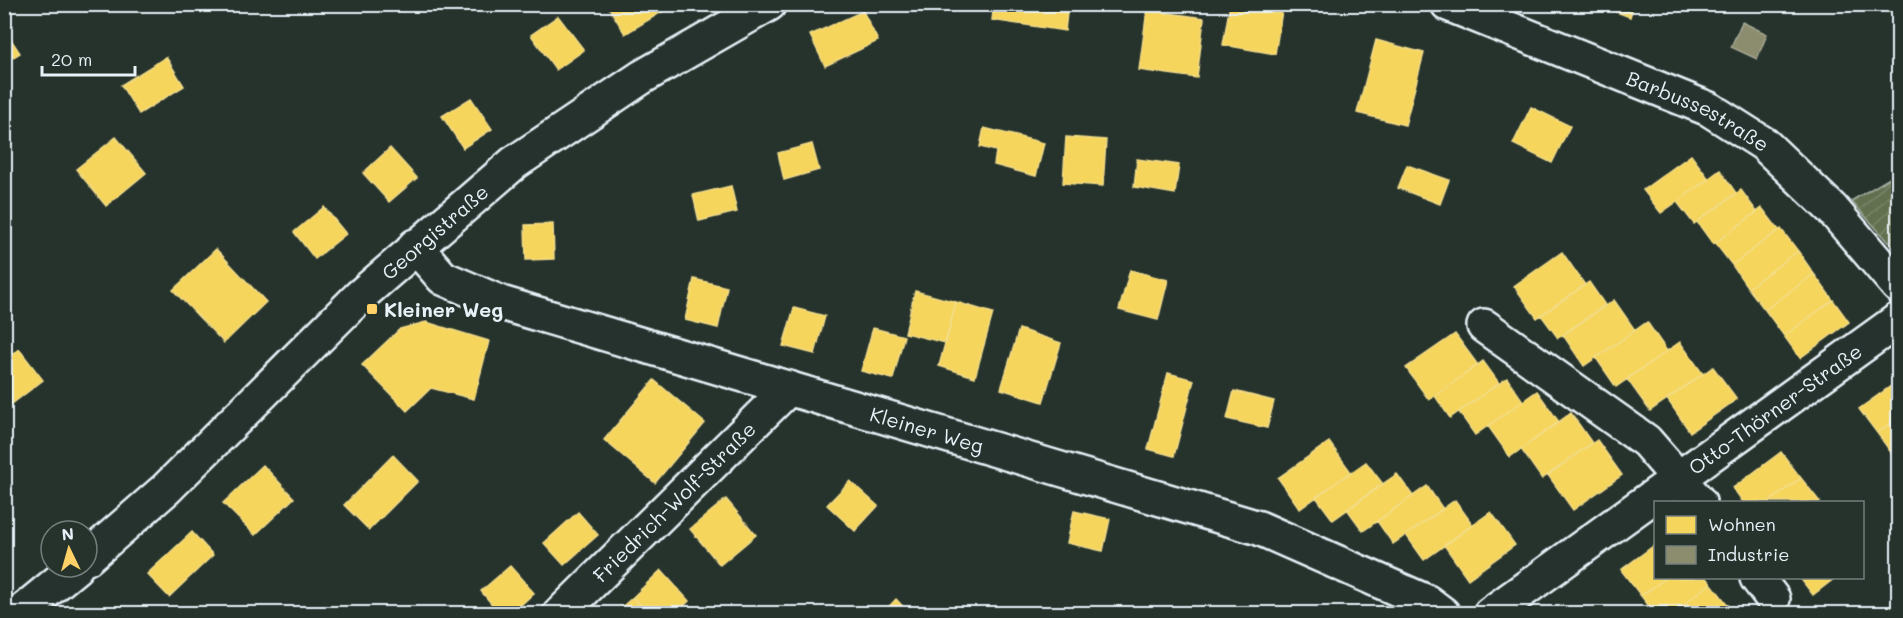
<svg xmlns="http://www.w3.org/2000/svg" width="1903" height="618" font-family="Mali,sans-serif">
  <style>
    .garden { fill: url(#garden-furrows); stroke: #a6b0a4; stroke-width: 1.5 }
    .homes { fill: #f6d55c; stroke: #f2dd8b; stroke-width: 1.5 }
    .industry { fill: #8c8c6e; stroke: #a8aa97; stroke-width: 1.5 }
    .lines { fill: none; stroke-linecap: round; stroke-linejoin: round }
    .minor-casing { stroke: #e8f1f8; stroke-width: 38 }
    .tertiary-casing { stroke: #e8f1f8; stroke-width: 38 }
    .minor { stroke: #26332d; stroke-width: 33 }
    .tertiary { stroke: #26332d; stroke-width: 33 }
    .poi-dot { fill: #ffd166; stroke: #26332d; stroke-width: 2 }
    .labels { text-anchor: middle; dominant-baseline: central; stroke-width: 6; stroke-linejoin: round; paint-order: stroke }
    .street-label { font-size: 20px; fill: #e8f1f8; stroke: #26332d }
    .poi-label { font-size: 20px; font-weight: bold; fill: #e8f1f8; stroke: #26332d; text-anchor: start }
  </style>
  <defs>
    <pattern id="garden-furrows" width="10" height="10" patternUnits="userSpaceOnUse" patternTransform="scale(1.5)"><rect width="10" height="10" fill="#636f50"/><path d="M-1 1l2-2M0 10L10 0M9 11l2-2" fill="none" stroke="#79846a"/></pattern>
  </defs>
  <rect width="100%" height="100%" fill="#26332d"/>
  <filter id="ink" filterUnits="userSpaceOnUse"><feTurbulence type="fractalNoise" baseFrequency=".0167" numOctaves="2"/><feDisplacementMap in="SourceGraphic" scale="12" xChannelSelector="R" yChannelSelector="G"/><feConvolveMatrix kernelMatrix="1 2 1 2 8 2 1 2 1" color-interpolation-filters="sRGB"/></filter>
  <g filter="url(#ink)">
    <!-- garden -->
    <path class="garden" d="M1898 173V252L1851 201Z"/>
    <!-- homes -->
    <path class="homes" d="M607 4H675L625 34Z
      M994 4H1068L1065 31 992 20Z
      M1230 4 1282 11 1275 54 1223 45Z
      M1595 4H1634L1630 17Z
      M1147 10 1204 18 1197 78 1139 70Z
      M863 11 878 41 825 66 810 35Z
      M558 16 584 50 556 70 531 35Z
      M4 29 20 53 4 63Z
      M1376 40 1424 53 1405 125 1357 113Z
      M166 57 184 86 139 114 121 85Z
      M471 98 492 129 463 148 442 116Z
      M1531 107 1570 126 1552 163 1513 144Z
      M984 128 1044 143 1036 176 994 165 996 151 980 147Z
      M116 137 146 173 106 206 76 169Z
      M1066 137 1106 140 1103 186 1063 183Z
      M812 144 819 170 784 180 778 153Z
      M390 148 417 178 389 202 363 173Z
      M1691 155 1709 179 1661 213 1643 190Z
      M1137 159 1179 165 1175 194 1134 187Z
      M1407 165 1449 180 1440 204 1398 188Z
      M1720 170 1736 193 1694 224 1677 202Z
      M731 186 737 212 699 221 693 195Z
      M1741 190 1757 212 1713 244 1697 222Z
      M324 207 346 234 315 259 294 232Z
      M1762 208 1779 230 1732 265 1715 243Z
      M553 224 554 259 526 260 525 225Z
      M1781 229 1798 251 1748 288 1732 265Z
      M216 249 266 302 224 343 173 290Z
      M1798 251 1814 274 1765 310 1748 288Z
      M1562 252 1585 285 1537 318 1514 286Z
      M1130 270 1168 280 1158 320 1119 310Z
      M1814 274 1833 300 1784 336 1765 310Z
      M694 279 727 287 718 328 685 320Z
      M1589 282 1605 305 1558 338 1541 315Z
      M915 291 956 302 946 343 905 333Z
      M1614 300 1635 330 1584 366 1563 335Z
      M1833 300 1849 322 1800 358 1784 336Z
      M956 302 993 313 975 377 939 366Z
      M794 308 825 316 815 354 783 346Z
      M426 322 489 341 474 399 431 388 407 411 362 365 400 329Z
      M1647 322 1667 351 1616 387 1596 358Z
      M873 328 904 336 893 379 861 371Z
      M1019 329 1061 343 1043 402 1001 389Z
      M1455 334 1478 365 1429 400 1406 368Z
      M1680 342 1703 374 1650 411 1627 379Z
      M19 349 43 380 4 410V360Z
      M1483 361 1499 383 1450 418 1435 396Z
      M1713 367 1737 399 1690 432 1667 399Z
      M1168 373 1194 380 1174 456 1148 449Z
      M1507 378 1523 401 1475 435 1459 412Z
      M654 380 705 423 655 483 604 440Z
      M1898 381V418L1877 433 1859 409Z
      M1234 391 1274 401 1267 428 1227 419Z
      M1537 391 1559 422 1510 457 1488 426Z
      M1571 413 1592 443 1542 479 1521 449Z
      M1898 418V456L1895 458 1877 433Z
      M1597 440 1622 475 1573 510 1548 475Z
      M1329 442 1351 472 1300 509 1278 478Z
      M1781 452 1801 478 1769 502H1743L1733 488Z
      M393 455 418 481 369 530 344 505Z
      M1366 462 1383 484 1333 520 1316 497Z
      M263 465 294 498 255 535 223 503Z
      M1397 474 1413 496 1363 531 1347 509Z
      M1801 478 1820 502H1769Z
      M850 481 878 506 855 531 827 505Z
      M1427 486 1443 509 1393 544 1377 521Z
      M726 499 756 535 720 565 690 529Z
      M1455 500 1473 525 1424 560 1406 535Z
      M1074 511 1110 519 1103 551 1067 543Z
      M578 512 598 535 564 565 544 543Z
      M1491 512 1515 545 1468 579 1444 545Z
      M192 532 213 555 169 597 147 574Z
      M1656 544V578H1666L1641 596 1621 570Z
      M510 566 534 593 511 614H500L481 591Z
      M661 570 689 601 676 614H648L633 597Z
      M1666 578H1707L1711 583 1672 614H1655L1641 596Z
      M1800 578H1835L1813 595Z
      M1711 583 1731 609 1726 614H1672Z
      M633 597 648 614H614Z
      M896 599 910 614H882Z"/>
    <!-- industry -->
    <path class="industry" d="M1742 22 1767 34 1757 59 1731 47Z"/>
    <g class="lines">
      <defs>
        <g id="minor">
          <path id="s1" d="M1448 4 1709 109 1764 144 1832 209 1898 286"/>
          <path id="s2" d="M415 246 443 278 501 303 1259 528 1427 602 1443 614"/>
          <path d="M1484 326 1646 441 1699 502"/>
          <path d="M1757 578 1773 599"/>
          <path id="s3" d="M560 614 789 388"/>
          <path id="s4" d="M1490 614 1898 320"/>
        </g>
        <g id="tertiary">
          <path id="s5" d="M87 558 166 489 360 296 514 163 642 77 769 4"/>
          <path d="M19 614 76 567"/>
        </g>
      </defs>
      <!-- minor casing -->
      <use href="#minor" class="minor-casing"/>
      <!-- tertiary casing -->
      <use href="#tertiary" class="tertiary-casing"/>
      <!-- minor -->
      <use href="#minor" class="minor"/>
      <!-- tertiary -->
      <use href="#tertiary" class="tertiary"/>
    </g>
  </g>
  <!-- markers -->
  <rect class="poi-dot" x="366" y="303" width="12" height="12" rx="3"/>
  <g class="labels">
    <!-- street labels -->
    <g class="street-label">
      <text stroke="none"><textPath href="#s1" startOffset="272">Barbussestraße</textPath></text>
      <text stroke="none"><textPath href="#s5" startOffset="477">Georgistraße</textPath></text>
      <text stroke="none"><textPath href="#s4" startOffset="351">Otto-Thörner-Straße</textPath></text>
      <text stroke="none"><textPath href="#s2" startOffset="550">Kleiner Weg</textPath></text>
      <text stroke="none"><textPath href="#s3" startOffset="160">Friedrich-Wolf-Straße</textPath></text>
    </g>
    <!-- poi labels -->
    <g class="poi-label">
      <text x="384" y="309">Kleiner Weg</text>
    </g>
  </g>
  <!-- margin -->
  <rect width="1903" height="618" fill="none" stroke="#26332d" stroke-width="24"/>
  <rect x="12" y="12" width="1879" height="594" fill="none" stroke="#e8f1f8" stroke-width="2" filter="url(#ink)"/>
  <!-- legend -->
  <rect x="1654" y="501" width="210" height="78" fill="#26332d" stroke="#747f7e" stroke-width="1.5"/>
  <rect x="1666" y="516" width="30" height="18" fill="#f6d55c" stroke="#747f7e" stroke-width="1.5"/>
  <text x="1708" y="531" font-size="18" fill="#e8f1f8">Wohnen</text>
  <rect x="1666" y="546" width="30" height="18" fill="#8c8c6e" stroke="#747f7e" stroke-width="1.5"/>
  <text x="1708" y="561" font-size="18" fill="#e8f1f8">Industrie</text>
  <!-- north arrow -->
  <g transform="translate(69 549) rotate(355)"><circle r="28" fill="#26332d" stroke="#747f7e" stroke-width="1.5"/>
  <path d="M0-4.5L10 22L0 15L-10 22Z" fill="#ffd166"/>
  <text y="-9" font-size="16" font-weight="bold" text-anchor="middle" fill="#e8f1f8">N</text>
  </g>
  <!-- scale -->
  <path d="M42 66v9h93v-9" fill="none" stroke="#e8f1f8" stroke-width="3"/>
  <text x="51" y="66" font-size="18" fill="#e8f1f8" stroke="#26332d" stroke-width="4.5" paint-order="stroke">20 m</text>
</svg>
